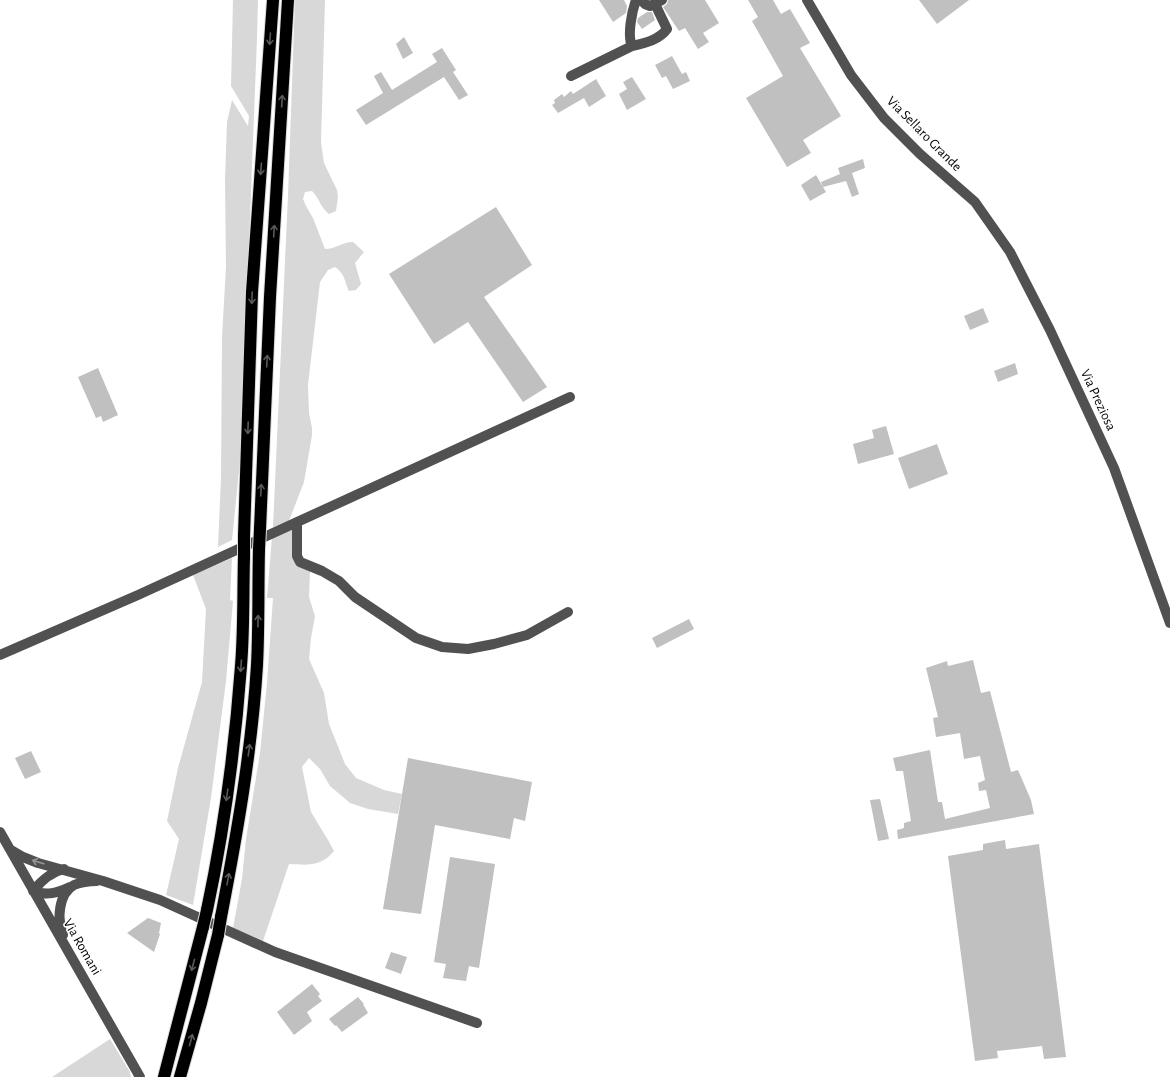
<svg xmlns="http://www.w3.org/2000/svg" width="1170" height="1077" font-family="'Alegreya Sans',sans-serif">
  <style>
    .green { fill: #d8d8d8 }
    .building { fill: #c0c0c0 }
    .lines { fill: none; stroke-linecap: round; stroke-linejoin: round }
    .highway-casing { stroke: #dbdbdb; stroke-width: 14 }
    .minor { stroke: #515151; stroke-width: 10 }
    .highway { stroke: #000; stroke-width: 12 }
    .highway-bridge-casing { stroke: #dbdbdb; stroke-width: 14; stroke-linecap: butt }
    .highway-bridge { stroke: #000; stroke-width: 12 }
    .oneway { stroke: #595959 }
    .oneway2 { stroke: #979797 }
    .labels { text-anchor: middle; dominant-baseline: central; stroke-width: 3; stroke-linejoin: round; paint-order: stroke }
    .street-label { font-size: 14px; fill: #000; stroke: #fff }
  </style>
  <rect width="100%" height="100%" fill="#fff"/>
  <!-- green -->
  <path class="green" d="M233 0H258L257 38 241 451 232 540 218 547 221 478 222 337 226 267 225 180 227 122 232 100 248 126 249 116 231 86Z
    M295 0H325L321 143 324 163 337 190 338 197 336 211 329 214C320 207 320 199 312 191L305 192 303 199 306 206 313 218 325 249C336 249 342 242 353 242L364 252 355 263 361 284 356 290 349 291C344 281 346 275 335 267L328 270 320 282 308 385 309 413 312 428V435L304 482 289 521 273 527 288 195Z
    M294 528 303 568 310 571 309 597 315 616 311 638 309 659 324 693 329 724 345 764 356 778 384 790 402 794 398 814 368 809 350 803 330 786 320 769 309 758 302 767 311 812 328 840 334 851C321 867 308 865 289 864L263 941 233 928 242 879 246 839 260 753 267 683 273 598H267L272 537Z
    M232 558 230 600 233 601 226 681 211 798 193 905 166 895 179 839 167 821 178 768 202 682 206 609 193 575Z
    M110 1039 130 1072 131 1077H52Z"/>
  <!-- building -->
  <path class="building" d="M599 0H624L627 6 626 13 613 22Z
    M668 0H705L719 23 703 33 709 42 698 49 685 28 679 31 663 7 667 4Z
    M748 0H773L781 14 790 9 810 43 800 48 841 116 803 140 811 153 787 167 746 98 783 76 752 21 758 17Z
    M919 0H969L937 24Z
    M647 12H652L655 20 642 29 637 22 638 18Z
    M404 37 413 53 403 59 396 44Z
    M442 48 456 70 453 72 468 95 459 100 444 77 366 125 356 110 383 93 374 76 381 72 392 90 437 62 432 54Z
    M672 56 682 74 686 72 690 81 673 89 666 76 662 78 655 65Z
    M632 77 646 99 627 110 619 94 627 89 623 82Z
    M596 79 606 96 589 107 584 98 558 113 552 105 555 103 554 100 562 94 564 97 571 91 573 94Z
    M863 159 865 168 852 173 859 194 852 197 846 181 823 187 826 192 810 201 801 185 816 175 823 187 821 182 840 174 838 168Z
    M496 207 532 265 484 297 547 387 523 402 468 322 434 344 389 274Z
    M983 308 989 322 970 330 964 316Z
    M1015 363 1018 374 998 382 994 371Z
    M98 368 118 415 103 422 101 416 96 418 78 377Z
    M886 426 894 454 858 464 853 444 874 438 872 430Z
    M937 444 948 474 909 489 898 458Z
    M689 619 694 629 657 648 652 638Z
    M973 660 981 693 990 691 1011 772 1018 770 1031 800 1034 814 898 839 897 830 904 828V823L911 821 903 771H896L893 758 930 750 938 802H942L945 819 990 808 986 790 979 791 978 783 985 780 980 756 964 759 960 733 936 737 933 718 938 717 926 668 947 661 948 666Z
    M31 751 41 772 25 779 15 758Z
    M408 758 532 782 525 821 514 818 510 839 435 825 421 914 383 909Z
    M880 799 889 839 878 841 870 800Z
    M1005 840 1006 849 1039 844 1066 1057 1044 1059 1042 1046 997 1051 998 1058 975 1061 948 856 983 850V844Z
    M450 857 495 864 479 968 469 966 466 981 443 978 446 964 434 962Z
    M148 918 161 923 159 933 160 934 154 952 127 933Z
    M391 952 407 957 401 974 385 968Z
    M312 984 320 994 318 996 322 1001 307 1012 312 1021 294 1035 277 1012Z
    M358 997 364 1004H363L368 1013 342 1032 336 1025 335 1026 329 1019Z"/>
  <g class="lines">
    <defs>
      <path id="highway" d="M260 529 270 297 288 0
        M244 536 252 292 273 0
        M207 910C224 830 235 748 241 666 244 630 243 594 244 557
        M221 917C237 834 252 749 257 665 259 626 258 588 259 549
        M164 1077 203 927
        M180 1077 201 1003 218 935"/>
    </defs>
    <!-- highway casing -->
    <use href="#highway" class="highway-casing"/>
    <!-- minor -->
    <path class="minor" d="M636 0C632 11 627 35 632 46 645 43 659 40 667 29L655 4
      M641 0 645 4 650 6 662 0
      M807 0 851 75 884 118 920 154 975 202 1010 252 1050 330 1114 468 1170 623
      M571 76 632 46
      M297 522V556L300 562 322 571 339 581 355 597 416 638 442 647 468 649 494 644 527 635 568 612
      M0 655 138 595 570 397
      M0 832 140 1077
      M11 850 23 857 38 863 103 881 160 900 275 952 477 1023
      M64 869C51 872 41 881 33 891 47 896 57 893 70 887
      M63 935C57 920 58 894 74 885 81 882 90 881 97 881"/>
    <!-- highway -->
    <use href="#highway" class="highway"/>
    <defs>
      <path id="highway-bridge" d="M244 536V557
        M259 549 260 529
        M203 927 207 910
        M218 935 221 917"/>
    </defs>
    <!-- highway-bridge casing -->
    <use href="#highway-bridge" class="highway-bridge-casing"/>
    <!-- highway-bridge -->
    <use href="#highway-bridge" class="highway-bridge"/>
  </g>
  <!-- one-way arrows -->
  <defs><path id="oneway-shaft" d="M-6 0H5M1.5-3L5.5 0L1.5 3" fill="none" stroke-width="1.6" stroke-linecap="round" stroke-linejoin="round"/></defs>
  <g class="oneway">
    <use href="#oneway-shaft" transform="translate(270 39) rotate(94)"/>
    <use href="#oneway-shaft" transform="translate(282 101) rotate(-87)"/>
    <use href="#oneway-shaft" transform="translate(261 169) rotate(94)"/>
    <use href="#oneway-shaft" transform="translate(274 231) rotate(-87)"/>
    <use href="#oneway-shaft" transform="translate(252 298) rotate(92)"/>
    <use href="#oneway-shaft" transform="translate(267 361) rotate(-87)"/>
    <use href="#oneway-shaft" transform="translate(248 428) rotate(92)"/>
    <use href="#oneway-shaft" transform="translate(261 490) rotate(-87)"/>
    <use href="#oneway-shaft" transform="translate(258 621) rotate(-89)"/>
    <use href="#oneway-shaft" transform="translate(241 666) rotate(94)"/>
    <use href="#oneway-shaft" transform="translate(249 750) rotate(-82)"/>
    <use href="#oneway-shaft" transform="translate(227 795) rotate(98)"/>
    <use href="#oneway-shaft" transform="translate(228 879) rotate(-80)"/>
    <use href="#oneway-shaft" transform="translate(193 965) rotate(105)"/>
    <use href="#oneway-shaft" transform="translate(191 1040) rotate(-75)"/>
  </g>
  <use class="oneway2" href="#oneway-shaft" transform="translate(38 862) rotate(-163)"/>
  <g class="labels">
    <!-- street labels -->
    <g class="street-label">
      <text transform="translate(924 134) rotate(45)">Via Sellaro Grande</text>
      <text transform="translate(1098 400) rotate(65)">Via Preziosa</text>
      <text transform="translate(82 947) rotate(60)">Via Romani</text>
    </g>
  </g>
</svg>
